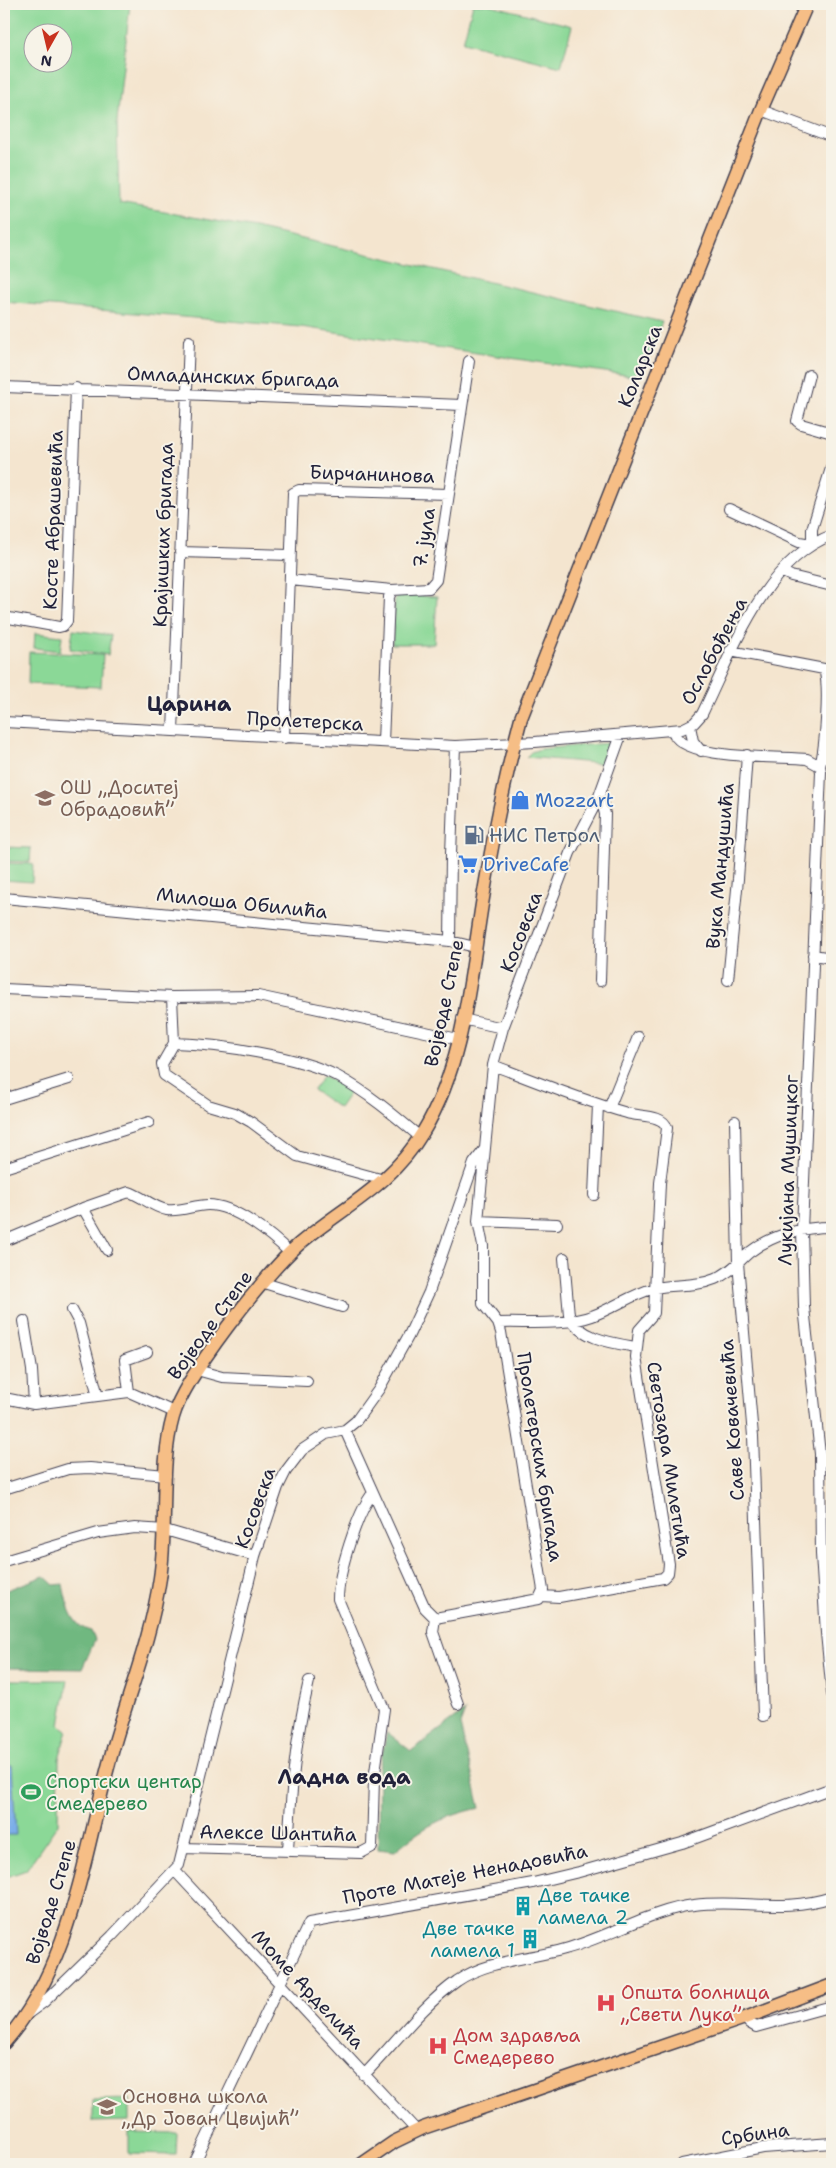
<svg xmlns="http://www.w3.org/2000/svg" width="836" height="2168" font-family="'Shantell Sans',sans-serif">
  <style>
    .green { fill: #8bd897; stroke: #567d69; fill-rule: evenodd }
    .forest { fill: #70b880; stroke: #496d5e }
    .water { fill: #7caee8; stroke: #4f6892 }
    .lines { fill: none; stroke-linecap: round; stroke-linejoin: round }
    .minor-casing { stroke: #423f51; stroke-width: 12 }
    .major-casing { stroke: #423f51; stroke-width: 15 }
    .minor { stroke: #fff; stroke-width: 10 }
    .major { stroke: #f6be86; stroke-width: 12 }
    .labels { text-anchor: middle; dominant-baseline: central; stroke-width: 4; stroke-linejoin: round; paint-order: stroke }
    .street-label { font-size: 19px; fill: #22223b; stroke: #f7f3e8 }
    .education-label { font-size: 19px; fill: #785e54; stroke: #f7f3e8; text-anchor: start }
    .shop-label { font-size: 19px; fill: #366cbe; stroke: #f7f3e8; text-anchor: start }
    .service-label { font-size: 19px; fill: #4e5e75; stroke: #f7f3e8; text-anchor: start }
    .leisure-label { font-size: 19px; fill: #27864d; stroke: #f7f3e8; text-anchor: start }
    .culture-label { font-size: 19px; fill: #0d838f; stroke: #f7f3e8; text-anchor: start }
    .health-label { font-size: 19px; fill: #be3a42; stroke: #f7f3e8; text-anchor: start }
    .quarter-label { font-size: 21px; font-weight: bold; fill: #22223b; stroke: #f7f3e8 }
  </style>
  <rect width="100%" height="100%" fill="#f7f3e8"/>
  <filter id="ink" filterUnits="userSpaceOnUse"><feTurbulence type="fractalNoise" baseFrequency=".02" numOctaves="2"/><feDisplacementMap in="SourceGraphic" scale="10" xChannelSelector="R" yChannelSelector="G"/><feConvolveMatrix kernelMatrix="1 2 1 2 8 2 1 2 1" color-interpolation-filters="sRGB"/></filter>
  <filter id="wash" filterUnits="userSpaceOnUse"><feTurbulence type="fractalNoise" baseFrequency=".0096" numOctaves="4" result="noise"/><feDisplacementMap in="SourceGraphic" scale="20" xChannelSelector="R" yChannelSelector="G"/><feGaussianBlur stdDeviation="1.12" result="paint"/><feColorMatrix in="noise" values="0 0 0 0 0 0 0 0 0 0 0 0 0 0 0 0 0 1.4 0 .05"/><feComposite in="paint" operator="in"/></filter>
  <g filter="url(#wash)">
    <rect width="100%" height="100%" fill="#f4e5cf"/>
    <!-- green -->
    <path class="green" d="M4 4H130L117 121 119 204 255 228 662 322 639 377 301 327 4 302ZM32 32H62V62H32Z
      M473 4H487L572 26 561 67 463 42Z
      M402 594 437 597 434 644H392L395 600 396 597Z
      M73 630 111 635 108 655 70 649Z
      M35 633 62 636 60 651 34 648Z
      M29 652 103 655 101 687 28 684Z
      M609 743 611 746 606 764 526 757 531 752 540 749Z
      M4 847 31 848 30 862 4 861Z
      M4 863 33 864 32 882 4 880Z
      M324 1075 350 1092 339 1108 313 1090Z
      M4 1680H68L60 1725 67 1730 59 1759 58 1824 26 1870 4 1878Z
      M129 2099V2121L93 2122V2100Z
      M129 2132 177 2133 176 2155 129 2154Z"/>
    <!-- forest -->
    <path class="forest" d="M44 1576 54 1585 63 1584C66 1601 71 1627 91 1631L95 1640 82 1669 4 1668V1591Z
      M465 1711 460 1725 480 1808C444 1816 422 1827 395 1851L378 1849 379 1768 387 1732 411 1751Z"/>
    <!-- water -->
    <path class="water" d="M12 1765 16 1835H4V1766Z"/>
  </g>
  <g filter="url(#ink)">
    <g class="lines">
      <defs>
        <path id="minor" d="M761 110 832 137
          M809 375 797 421 801 424 832 433
          M4 387 462 405
          M729 509 799 542 812 544V529L832 465
          M180 552 289 555
          M783 572 791 576 832 586
          M290 580 392 590
          M9 618 59 627 63 626 67 621 76 388
          M730 651 824 669C830 687 825 748 820 766
          M4 722 455 746 535 742 682 729 694 723 702 714C732 653 763 561 832 535
          M690 726 693 741 701 751
          M673 730C677 761 782 756 807 759L820 766 821 772 802 1230 804 1307 820 1454 821 1554 826 1633 832 1694
          M173 731 189 341
          M284 738 293 493 299 490 449 494
          M383 742 389 597 392 590 429 588 436 580 469 361
          M598 799 602 802 605 814 600 981
          M4 898 450 941 475 947
          M450 941 451 854 455 746
          M813 955 832 958
          M728 980 738 879 747 755
          M4 989 172 997 258 996 458 1039
          M172 997 174 1043 162 1064 164 1075 208 1105 235 1113 251 1122 297 1156 384 1180
          M462 1019 503 1028
          M174 1043C218 1044 298 1056 337 1076 367 1092 394 1115 420 1137
          M493 1065C537 1082 581 1100 627 1113 639 1117 663 1114 667 1128L660 1183 654 1313 639 1330 636 1357 669 1564 668 1573 663 1578 559 1597 541 1596
          M4 1099 69 1079
          M609 1108 638 1037
          M735 1121 738 1263 753 1436 763 1716
          M4 1168 149 1122
          M594 1195 598 1105
          M83 1208 107 1250
          M478 1221 557 1224
          M4 1241 83 1208 129 1192C142 1196 152 1207 167 1210 181 1212 194 1205 208 1205 235 1205 272 1235 290 1253
          M564 1258 569 1315C580 1339 612 1343 636 1347
          M264 1283 342 1307
          M72 1310 79 1323 98 1396
          M24 1321 32 1370 34 1404
          M498 1323C528 1322 564 1326 592 1316 614 1308 632 1294 655 1288 674 1284 696 1287 715 1279 730 1273 738 1262 750 1252 773 1234 804 1227 832 1227
          M197 1370 222 1377 307 1381
          M129 1392 125 1360 147 1352
          M4 1398 34 1404 129 1392 174 1412
          M345 1430 425 1608 435 1618
          M4 1489 68 1469 90 1468 166 1475
          M4 1561 98 1533 135 1528 165 1530 255 1556
          M435 1618 539 1599 543 1590 501 1332 498 1323 483 1304V1246L478 1221 493 1065 503 1028 570 853 598 799 621 735
          M435 1618 433 1632 458 1704
          M183 1848 361 1853 372 1847 374 1779 384 1709 338 1599C338 1574 357 1512 373 1493
          M288 1851C291 1791 295 1740 309 1681
          M175 1871 417 2131
          M26 2015 44 2002 112 1936 179 1865 255 1556 278 1487 286 1471 302 1450 326 1434 345 1430 356 1421 379 1389 409 1335 429 1292 474 1163 484 1150
          M745 2018 749 2023 756 2027 832 2006
          M364 2075C394 2044 422 2006 457 1981 488 1960 530 1959 565 1949 606 1938 654 1909 694 1905 741 1899 783 1913 832 1897
          M194 2164 309 1923 533 1883 579 1872 682 1843 832 1788
          M682 2164 763 2148 832 2143"/>
        <path id="major" d="M4 2043C72 1966 84 1852 111 1756 127 1697 151 1639 160 1578 168 1526 159 1466 173 1417 184 1377 266 1273 298 1245 344 1206 390 1187 423 1132 465 1063 470 976 483 898 493 838 505 777 521 718L761 110 807 4
          M362 2164 394 2142 423 2128 745 2018 832 1985"/>
      </defs>
      <!-- minor casing -->
      <use href="#minor" class="minor-casing"/>
      <!-- major casing -->
      <use href="#major" class="major-casing"/>
      <!-- minor -->
      <use href="#minor" class="minor"/>
      <!-- major -->
      <use href="#major" class="major"/>
    </g>
  </g>
  <!-- icons -->
  <defs>
    <symbol id="school-bare" viewBox="-9 -9 18 18"><path d="M0-5L7-2L0 1L-7-2ZM-4 1L0 2.5L4 1V4Q0 6-4 4Z" fill="#8d6e63" stroke="#f7f3e8" stroke-width="2.5" paint-order="stroke"/></symbol>
    <symbol id="shop-bare" viewBox="-9 -9 18 18"><path d="M-5-2.5h2.3a2.7 3.5 0 0 1 5.4 0H5L5.5 6h-11ZM-1.5-2.5h3a1.5 2.3 0 0 0-3 0Z" fill="#3f7fe0" stroke="#f7f3e8" stroke-width="2.5" paint-order="stroke"/></symbol>
    <symbol id="fuel-bare" viewBox="-9 -9 18 18"><path d="M-5.5-6h7V0h2V4h1.3V-2.5L3-4.5l.8-.8L6-3V5H2.5V1h-1V6h-7ZM-4.2-4.7v3.2H.2V-4.7Z" fill="#5c6f8a" stroke="#f7f3e8" stroke-width="2.5" paint-order="stroke"/></symbol>
    <symbol id="supermarket-bare" viewBox="-9 -9 18 18"><path d="M-6-5.5h2.5l.6 2H6L4.5 2H-2.5L-4.4-4H-6ZM-1.5 3.2a1.3 1.3 0 1 0 .1 0ZM3 3.2a1.3 1.3 0 1 0 .1 0Z" fill="#3f7fe0" stroke="#f7f3e8" stroke-width="2.5" paint-order="stroke"/></symbol>
    <symbol id="stadium-bare" viewBox="-9 -9 18 18"><path d="M0-5a6.5 5 0 1 0 0 10a6.5 5 0 1 0 0-10ZM-3.5-1.8h7v3.6h-7Z" fill="#2e9e5b" stroke="#f7f3e8" stroke-width="2.5" paint-order="stroke"/></symbol>
    <symbol id="building-bare" viewBox="-9 -9 18 18"><path d="M-4-6H4V6H1V3H-1V6H-4ZM-2.5-4.3h1.7v1.8h-1.7ZM.8-4.3h1.7v1.8H.8ZM-2.5-1h1.7V.8h-1.7ZM.8-1h1.7V.8H.8Z" fill="#0f9aa8" stroke="#f7f3e8" stroke-width="2.5" paint-order="stroke"/></symbol>
    <symbol id="hospital-bare" viewBox="-9 -9 18 18"><path d="M-5-5h3v3.5h4V-5h3V5h-3V1.5h-4V5h-3Z" fill="#e0444e" stroke="#f7f3e8" stroke-width="2.5" paint-order="stroke"/></symbol>
  </defs>
  <g fill-rule="evenodd">
    <use href="#school-bare" x="31" y="784" width="28" height="28"/>
    <use href="#shop-bare" x="506" y="786" width="28" height="28"/>
    <use href="#fuel-bare" x="460" y="821" width="28" height="28"/>
    <use href="#supermarket-bare" x="454" y="850" width="28" height="28"/>
    <use href="#stadium-bare" x="17" y="1778" width="28" height="28"/>
    <use href="#building-bare" x="509" y="1892" width="28" height="28"/>
    <use href="#building-bare" x="516" y="1925" width="28" height="28"/>
    <use href="#hospital-bare" x="592" y="1989" width="28" height="28"/>
    <use href="#hospital-bare" x="424" y="2032" width="28" height="28"/>
    <use href="#school-bare" x="93" y="2093" width="28" height="28"/>
  </g>
  <g class="labels">
    <!-- street labels -->
    <g class="street-label">
      <text transform="translate(640 366) rotate(-68)">Коларска</text>
      <text transform="translate(233 377) rotate(2)">Омладинских бригада</text>
      <text transform="translate(372 474) rotate(2)">Бирчанинова</text>
      <text transform="translate(53 520) rotate(-88)">Косте Абрашевића</text>
      <text transform="translate(163 535) rotate(-88)">Крајишких бригада</text>
      <text transform="translate(424 538) rotate(-81)">7. јула</text>
      <text transform="translate(714 651) rotate(-62)">Ослобођења</text>
      <text transform="translate(305 721) rotate(3)">Пролетерска</text>
      <text transform="translate(720 866) rotate(-85)">Вука Мандушића</text>
      <text transform="translate(242 903) rotate(6)">Милоша Обилића</text>
      <text transform="translate(521 932) rotate(-69)">Косовска</text>
      <text transform="translate(444 1003) rotate(-78)">Војводе Степе</text>
      <text transform="translate(788 1170) rotate(-88)">Лукијана Мушицког</text>
      <text transform="translate(210 1325) rotate(-54)">Војводе Степе</text>
      <text transform="translate(732 1420) rotate(-94)">Саве Ковачевића</text>
      <text transform="translate(540 1457) rotate(81)">Пролетерских бригада</text>
      <text transform="translate(669 1460) rotate(81)">Светозара Милетића</text>
      <text transform="translate(255 1508) rotate(-70)">Косовска</text>
      <text transform="translate(278 1833) rotate(1)">Алексе Шантића</text>
      <text transform="translate(465 1874) rotate(-11)">Проте Матеје Ненадовића</text>
      <text transform="translate(51 1902) rotate(-73)">Војводе Степе</text>
      <text transform="translate(308 1989) rotate(47)">Моме Арделића</text>
      <text transform="translate(755 2134) rotate(-8)">Србина</text>
    </g>
    <!-- education labels -->
    <g class="education-label">
      <text x="60" y="787">ОШ „Доситеј<tspan x="60" dy="22">Обрадовић”</tspan></text>
      <text x="122" y="2096">Основна школа<tspan x="122" dy="22">„Др Јован Цвијић”</tspan></text>
    </g>
    <!-- shop labels -->
    <g class="shop-label">
      <text x="535" y="800">Mozzart</text>
      <text x="483" y="864">DriveCafe</text>
    </g>
    <!-- service labels -->
    <g class="service-label">
      <text x="489" y="835">НИС Петрол</text>
    </g>
    <!-- leisure labels -->
    <g class="leisure-label">
      <text x="46" y="1781">Спортски центар<tspan x="46" dy="22">Смедерево</tspan></text>
    </g>
    <!-- culture labels -->
    <g class="culture-label">
      <text x="538" y="1895">Две тачке<tspan x="538" dy="22">ламела 2</tspan></text>
      <text x="515" y="1928" text-anchor="end">Две тачке<tspan x="515" dy="22">ламела 1</tspan></text>
    </g>
    <!-- health labels -->
    <g class="health-label">
      <text x="621" y="1992">Општа болница<tspan x="621" dy="22">„Свети Лука”</tspan></text>
      <text x="453" y="2035">Дом здравља<tspan x="453" dy="22">Смедерево</tspan></text>
    </g>
    <!-- quarter labels -->
    <g class="quarter-label">
      <text x="189" y="704">Царина</text>
      <text x="344" y="1777">Ладна вода</text>
    </g>
  </g>
  <!-- margin -->
  <rect width="836" height="2168" fill="none" stroke="#f7f3e8" stroke-width="20"/>
  <!-- north arrow -->
  <g transform="translate(48 48) rotate(188)"><circle r="24" fill="#f7f3e8" stroke="#a29fa3"/>
  <path d="M0-4L9 19L0 12L-9 19Z" fill="#c8321e"/>
  <text y="-8" font-size="14" font-weight="bold" text-anchor="middle" fill="#22223b">N</text>
  </g>
</svg>
